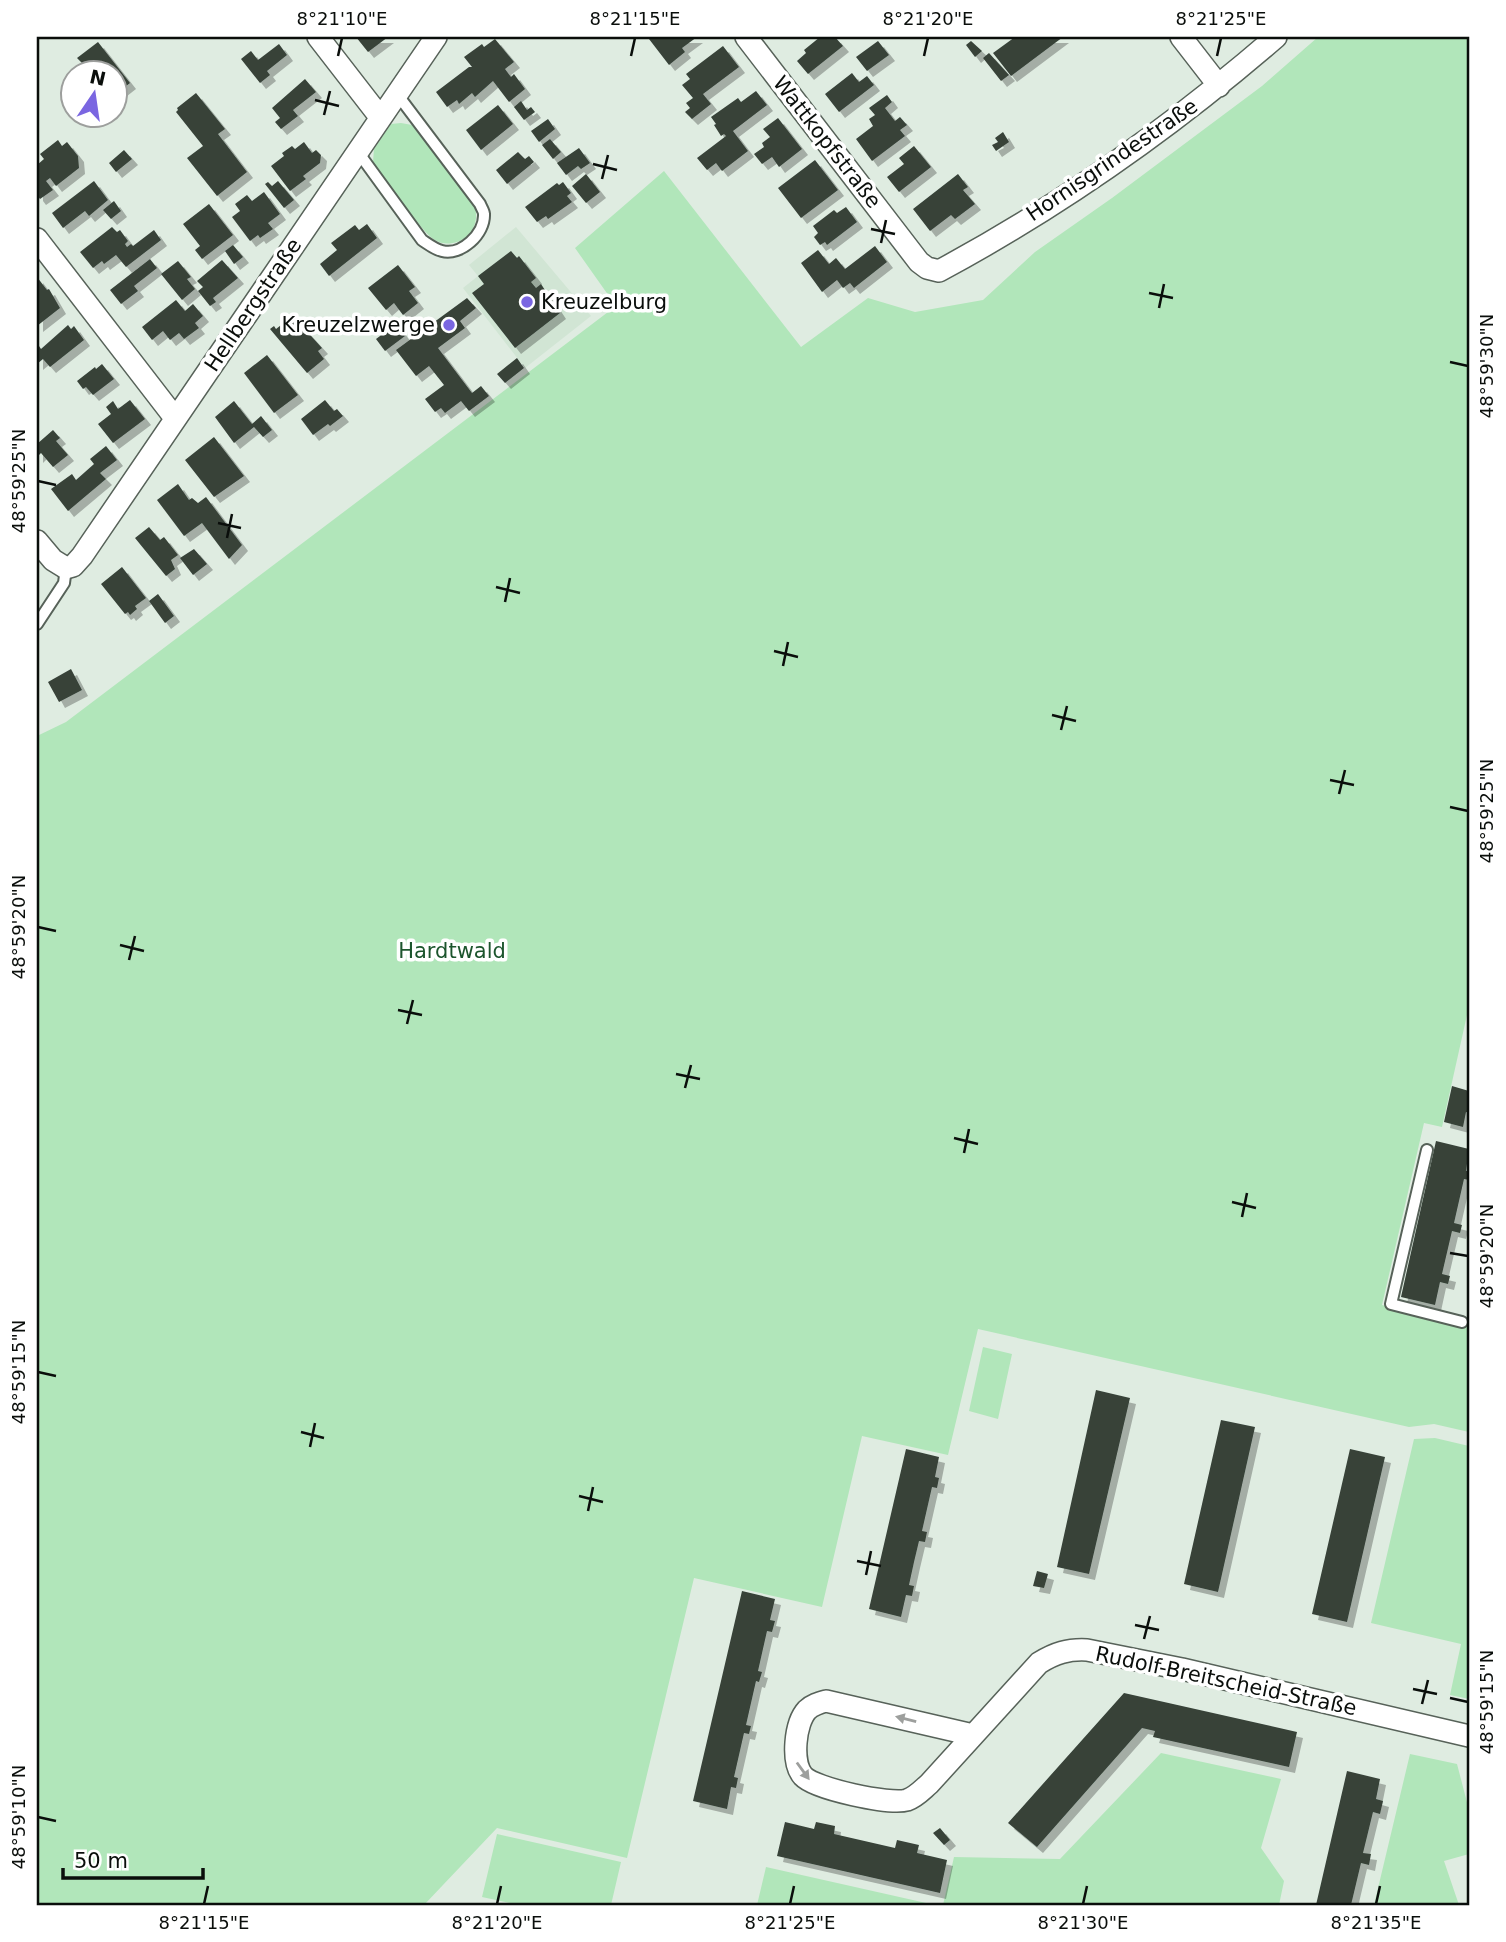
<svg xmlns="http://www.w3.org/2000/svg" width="1506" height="1942" font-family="'DejaVu Sans',sans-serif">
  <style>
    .built { fill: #d1e5d4 }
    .green { fill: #b1e6ba }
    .building { fill: #374239; filter: url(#shadow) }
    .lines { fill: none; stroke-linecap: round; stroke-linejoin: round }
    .service-casing { stroke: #576259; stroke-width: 14 }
    .minor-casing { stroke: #576259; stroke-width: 24 }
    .service { stroke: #fff; stroke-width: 10 }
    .minor { stroke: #fff; stroke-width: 21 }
    .oneway { fill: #9d9f9d }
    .ticks { fill: none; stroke: #0a0e0b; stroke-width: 2.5 }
    .poi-dot { fill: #7a66e1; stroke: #fff; stroke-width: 2.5 }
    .labels { text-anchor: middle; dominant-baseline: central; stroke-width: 7; stroke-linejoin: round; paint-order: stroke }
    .street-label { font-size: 21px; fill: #0a0e0b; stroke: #fff }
    .poi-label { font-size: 21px; fill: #0a0e0b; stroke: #fff; text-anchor: start }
    .park-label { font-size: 21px; fill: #1c552d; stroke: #fff }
    .neatline { fill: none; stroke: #0a0e0b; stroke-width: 2.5 }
    .ticks-label { font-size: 18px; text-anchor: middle; fill: #0a0e0b }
  </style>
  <defs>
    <filter id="shadow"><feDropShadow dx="6" dy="6" stdDeviation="0" flood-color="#0004"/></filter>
  </defs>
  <rect width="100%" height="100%" fill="#dfece1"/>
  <!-- built -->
  <path class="built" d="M516 227 591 316 525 368 463 288 478 276 469 265Z"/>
  <!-- green -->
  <path class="green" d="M1318 37H1469V1006L1442 1127 1424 1123 1382 1305 1469 1327V1432L1434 1424 1409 1427 978 1329 948 1455 862 1436 822 1607 694 1578 627 1858 497 1828 424 1905H37V736L66 722 616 306 575 248 664 171 801 347 868 298 915 312 983 300 1035 252 1112 198 1262 86Z
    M401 123 412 125 475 207C478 218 475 230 466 237 458 244 444 246 435 240 423 234 382 176 373 162L374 149 391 124Z
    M983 1347 1012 1354 998 1419 969 1411Z
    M1435 1438 1469 1446V1699L1450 1695 1461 1644 1371 1623 1414 1439Z
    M1161 1753 1281 1779 1261 1848 1284 1881 1279 1905H943L954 1857 1060 1859Z
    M1410 1754 1457 1764 1469 1810V1854L1444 1861 1459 1905H1374Z
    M497 1834 621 1862 611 1905H519L482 1897Z
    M766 1867 935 1905H757Z"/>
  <!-- building -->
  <path class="building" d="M356 37H388L368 52Z
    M652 37H697L682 48 685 52 669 65 649 39Z
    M820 37H835L843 46 808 74 797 61 806 53 804 50Z
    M1015 37H1063L1011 76 993 53Z
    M495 39 514 62 505 69 511 77 514 74 525 89 509 102 493 81 475 97 472 93 459 104 457 100 447 107 436 92 469 67H472L464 57 482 44 484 47Z
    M878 41 889 55 867 71 856 57Z
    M971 41 982 51 975 57 966 45Z
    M98 42 130 83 116 94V74L81 72 86 67 77 58Z
    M279 44 287 55 267 71 270 75 260 83 241 59 251 51 258 60Z
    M723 46 739 67 703 94 711 104 692 119 685 112 690 108 686 103 693 98 682 85 690 79 686 74Z
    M989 53 1009 75 1001 81 983 58Z
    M852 73 859 82 867 76 874 85 839 112 825 94Z
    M305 79 316 92 293 110 298 116 281 129 275 122 280 118 272 108Z
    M756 91 767 105 733 131 748 151 722 171 716 163 707 170 697 158 726 136 724 134 721 136 714 125 716 124 711 117 738 98 741 102Z
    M196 93 225 129 218 134 247 172 217 196 187 158 203 146 176 112 178 110 177 108Z
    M887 95 892 102 885 108 895 121 900 117 907 125 900 130 905 136 872 161 856 139 873 126 869 119 875 115 869 108Z
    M521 101 527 110 531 107 535 112 524 120 514 107Z
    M498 105 513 124 481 150 466 130Z
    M778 118 802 149 779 167 772 157 762 164 754 154 764 147 762 143 770 137 763 129Z
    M548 119 555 129 539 142 531 131Z
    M1003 132 1009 142 996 151 992 145 998 142 995 138Z
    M550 139 561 152 553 159 542 145Z
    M58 140 62 146 67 142 78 156 79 168 56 186 50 178 46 181 53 190 40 199 37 195V165L44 159 40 154Z
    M304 142 312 153 316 150 321 155 320 163 303 176 306 179 290 191 271 166 284 156 282 153 292 146 295 149Z
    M914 146 931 167 899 192 887 177 904 164 899 158Z
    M579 148 590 163 581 169 578 166 566 175 557 163Z
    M124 150 132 159 116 172 109 163Z
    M518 152 525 159 529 156 534 162 507 184 496 170Z
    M815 160 838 190 801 218 778 188Z
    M586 174 600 192 586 203 572 186Z
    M958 174 968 187 963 190 975 204 955 219 951 215 930 231 913 209Z
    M94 181 108 200 89 216 85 211 63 228 52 213Z
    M278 181 294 200 284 208 265 184 268 182 272 186Z
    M563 182 571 193 567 196 572 202 548 219 546 216 537 222 525 207 557 183 559 185Z
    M264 192 280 214 268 223 273 229 260 238 258 235 250 241 232 217 240 211 235 204 247 195 252 201Z
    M114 201 121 211 111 219 103 210Z
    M209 204 233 235 202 259 195 250 200 246 183 224Z
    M846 207 857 222 827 245 825 242 820 245 814 237 818 233 813 226 834 210 837 213Z
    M367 224 377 238 329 276 320 264 337 250 331 243 355 225 359 230Z
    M112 227 117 232 120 230 128 241 125 244 127 247 131 244 133 246 154 230 161 240 126 267 116 255 104 264 102 261 93 268 80 252Z
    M233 245 243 257 234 264 225 251Z
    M875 246 887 262 854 288 850 283 843 288 837 280 822 292 801 263 818 250 829 264 836 258 845 269Z
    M511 251 517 258 519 256 536 278 531 282 536 288 541 284 560 313 515 348 472 293 484 284 478 276Z
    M150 259 157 268 134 286 138 291 121 304 110 290Z
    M222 260 238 278 213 298 216 302 210 306 198 291 203 287 197 281Z
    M178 261 191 277 187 279 195 289 182 300 161 274Z
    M398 265 415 287 409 291 418 303 403 315 394 303 386 310 368 288Z
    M37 277 47 290 49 289 60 308 37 326Z
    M467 298 476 308 460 321 465 328 438 348 472 393 481 386 489 396 469 411 461 401 445 413 441 408 435 412 425 399 444 385 429 366 416 376 396 350Z
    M176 300 185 311 193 304 203 316 195 323 199 328 184 339 179 333 170 340 163 331 152 340 142 327Z
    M291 314 322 348 318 351 324 359 307 373 270 329 274 326 276 329 290 318 288 316Z
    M396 324 405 336 385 351 376 339Z
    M68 325 71 329 74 326 84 340 50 367 43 359 37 364V343L41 349Z
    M267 355 298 395 274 413 244 373Z
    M517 358 524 368 505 383 497 374Z
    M102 364 114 379 93 395 86 387 83 389 77 381 95 367 96 369Z
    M130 400 145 419 113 443 98 424 111 414 106 407 113 401 118 409Z
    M325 400 334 411 337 409 343 416 330 426 328 424 313 435 301 419Z
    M234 401 252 424 261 416 272 430 263 437 254 427 234 443 215 417Z
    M53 430 60 438 56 441 68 455 53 467 41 453 37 457V444Z
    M214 437 244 476 214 497 185 460Z
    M106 446 117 460 100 473 106 479 68 511 51 489 72 474 76 480 94 464 90 459Z
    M178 484 189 500 192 498 198 503 206 497 242 545 229 559 202 523 184 536 157 500Z
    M149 527 160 540 164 537 178 555 171 560 175 569 166 576 135 538Z
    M194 549 207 564 193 575 180 558Z
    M122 567 146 598 135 606 137 609 130 615 128 612 125 614 101 584Z
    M158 594 174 616 165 623 149 601Z
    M71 669 82 690 59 702 48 682Z
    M1452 1086 1469 1091V1113L1466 1112 1463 1127 1444 1122Z
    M1436 1141 1469 1149 1466 1171H1469V1180L1464 1179 1454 1223 1462 1225 1460 1233 1452 1231 1442 1274 1450 1276 1448 1284 1440 1282 1435 1305 1401 1297Z
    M1096 1390 1130 1398 1089 1574 1057 1567Z
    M1221 1420 1255 1427 1218 1592 1184 1584Z
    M906 1449 939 1457 935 1477 939 1478 937 1488 932 1487 922 1531 927 1532 925 1542 919 1541 914 1562 909 1585 914 1586 912 1596 906 1595 901 1617 869 1609Z
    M1350 1449 1385 1457 1347 1622 1312 1614Z
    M1037 1571 1048 1574 1044 1588 1033 1586Z
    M742 1591 775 1599 770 1620 775 1621 772 1632 767 1631 758 1671 762 1672 759 1682 756 1681 746 1725 751 1726 749 1734 744 1733 734 1777 738 1778 736 1788 731 1787 727 1809 693 1801Z
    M1124 1693 1297 1732 1289 1767 1153 1737 1155 1731 1142 1728 1037 1847 1008 1823Z
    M1347 1771 1380 1779 1376 1799 1383 1801 1380 1814 1373 1812 1363 1853 1371 1854 1369 1865 1361 1863 1351 1905H1316Z
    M785 1822 814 1829 816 1822 835 1826 834 1834 895 1848 897 1840 919 1845 917 1853 947 1860 940 1893 777 1856Z
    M940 1828 950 1840 944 1845 933 1833Z"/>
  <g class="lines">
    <defs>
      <path id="service" d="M358 152 422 240C428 244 434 249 442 251 461 256 485 234 484 214 484 211 481 207 480 204L397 94
        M37 624 64 583 66 568
        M1427 1150 1391 1304 1462 1322"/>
      <path id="minor" d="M318 37 380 117
        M746 37 919 262 927 268 939 271C1060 206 1173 126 1276 37
        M1181 37 1219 86
        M37 239 175 418
        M37 541 53 560 66 568 73 566 82 556 436 37
        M973 1735 826 1701C819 1703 812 1705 807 1710 795 1723 791 1762 803 1776 815 1789 890 1805 907 1800 916 1797 922 1790 929 1784L1039 1663C1055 1653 1068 1649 1087 1650L1182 1669 1469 1736"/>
    </defs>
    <!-- service casing -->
    <use href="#service" class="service-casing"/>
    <!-- minor casing -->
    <use href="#minor" class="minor-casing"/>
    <!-- service -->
    <use href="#service" class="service"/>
    <!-- minor -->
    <use href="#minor" class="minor"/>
  </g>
  <!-- one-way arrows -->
  <defs><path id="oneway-solid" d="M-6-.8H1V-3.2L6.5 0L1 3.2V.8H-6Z" transform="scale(1.75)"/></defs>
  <g class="oneway">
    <use href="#oneway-solid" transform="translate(906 1719) rotate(-166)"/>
    <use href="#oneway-solid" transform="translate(803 1771) rotate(54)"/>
  </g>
  <!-- ticks -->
  <path class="ticks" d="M338 56 342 38M631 56 635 38M924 56 928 38M1217 56 1221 38M315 100 339 106M324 115 330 91M593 164 617 170M602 179 608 155M871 229 895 234M881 243 886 220M1149 293 1173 298M1159 308 1164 284M1450 362 1468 366M38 481 56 485M218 523 241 528M227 538 232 514M496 587 520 593M505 602 510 578M774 651 798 657M783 666 788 642M1052 715 1076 721M1061 730 1067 706M1330 780 1354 785M1339 794 1345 770M1450 807 1468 811M38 927 56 931M120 945 144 951M129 960 135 936M398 1010 422 1015M407 1024 413 1000M676 1074 700 1079M685 1088 691 1065M954 1138 978 1144M964 1153 969 1129M1232 1202 1256 1208M1242 1217 1247 1193M1450 1253 1468 1256M38 1372 56 1376M301 1432 324 1438M310 1447 315 1423M579 1496 603 1502M588 1511 593 1487M857 1561 881 1566M866 1575 871 1551M1135 1625 1159 1630M1144 1639 1150 1616M1413 1689 1437 1694M1450 1698 1468 1702M1422 1704 1428 1680M38 1817 56 1821M204 1904 208 1886M497 1904 501 1886M790 1904 794 1886M1083 1904 1087 1886M1376 1904 1380 1886"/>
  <!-- markers -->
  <g class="poi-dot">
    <circle cx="527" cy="302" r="7"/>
    <circle cx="449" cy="325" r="7"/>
  </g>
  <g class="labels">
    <!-- street labels -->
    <g class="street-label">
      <text transform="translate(827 142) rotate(52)">Wattkopfstraße</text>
      <text transform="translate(1112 160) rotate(-34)">Hornisgrindestraße</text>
      <text transform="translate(253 305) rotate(-56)">Hellbergstraße</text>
      <text transform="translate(1226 1681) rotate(12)">Rudolf-Breitscheid-Straße</text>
    </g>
    <!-- poi labels -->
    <g class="poi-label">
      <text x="541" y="302">Kreuzelburg</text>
      <text x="435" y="325" text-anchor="end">Kreuzelzwerge</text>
    </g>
    <!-- park labels -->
    <g class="park-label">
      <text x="452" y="951">Hardtwald</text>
    </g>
  </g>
  <!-- border -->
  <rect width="1506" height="1942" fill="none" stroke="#ffffff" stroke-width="77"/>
  <!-- north arrow -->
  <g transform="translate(94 94) rotate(13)"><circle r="33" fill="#ffffff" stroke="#9d9f9d" stroke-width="2"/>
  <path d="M0-5L12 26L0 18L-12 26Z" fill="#7a66e1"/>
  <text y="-10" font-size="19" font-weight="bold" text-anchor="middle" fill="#0a0e0b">N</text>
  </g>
  <!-- scale -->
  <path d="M63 1868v10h140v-10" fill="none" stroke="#0a0e0b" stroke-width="3.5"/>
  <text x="74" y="1868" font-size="21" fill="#0a0e0b" stroke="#ffffff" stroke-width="5" paint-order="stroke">50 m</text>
  <rect x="38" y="38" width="1430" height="1866" class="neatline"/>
  <g class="ticks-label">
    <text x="342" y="25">8°21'10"E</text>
    <text x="635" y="25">8°21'15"E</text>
    <text x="928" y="25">8°21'20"E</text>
    <text x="1221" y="25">8°21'25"E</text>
    <text transform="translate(1487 366) rotate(-90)" y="6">48°59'30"N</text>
    <text transform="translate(19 481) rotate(-90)" y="6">48°59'25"N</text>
    <text transform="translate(1487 811) rotate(-90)" y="6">48°59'25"N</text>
    <text transform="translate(19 927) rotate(-90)" y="6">48°59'20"N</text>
    <text transform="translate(1487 1256) rotate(-90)" y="6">48°59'20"N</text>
    <text transform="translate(19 1372) rotate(-90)" y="6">48°59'15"N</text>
    <text transform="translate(1487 1702) rotate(-90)" y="6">48°59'15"N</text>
    <text transform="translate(19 1817) rotate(-90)" y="6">48°59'10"N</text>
    <text x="204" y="1929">8°21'15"E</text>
    <text x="497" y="1929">8°21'20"E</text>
    <text x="790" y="1929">8°21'25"E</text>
    <text x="1083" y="1929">8°21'30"E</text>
    <text x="1376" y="1929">8°21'35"E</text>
  </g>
</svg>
